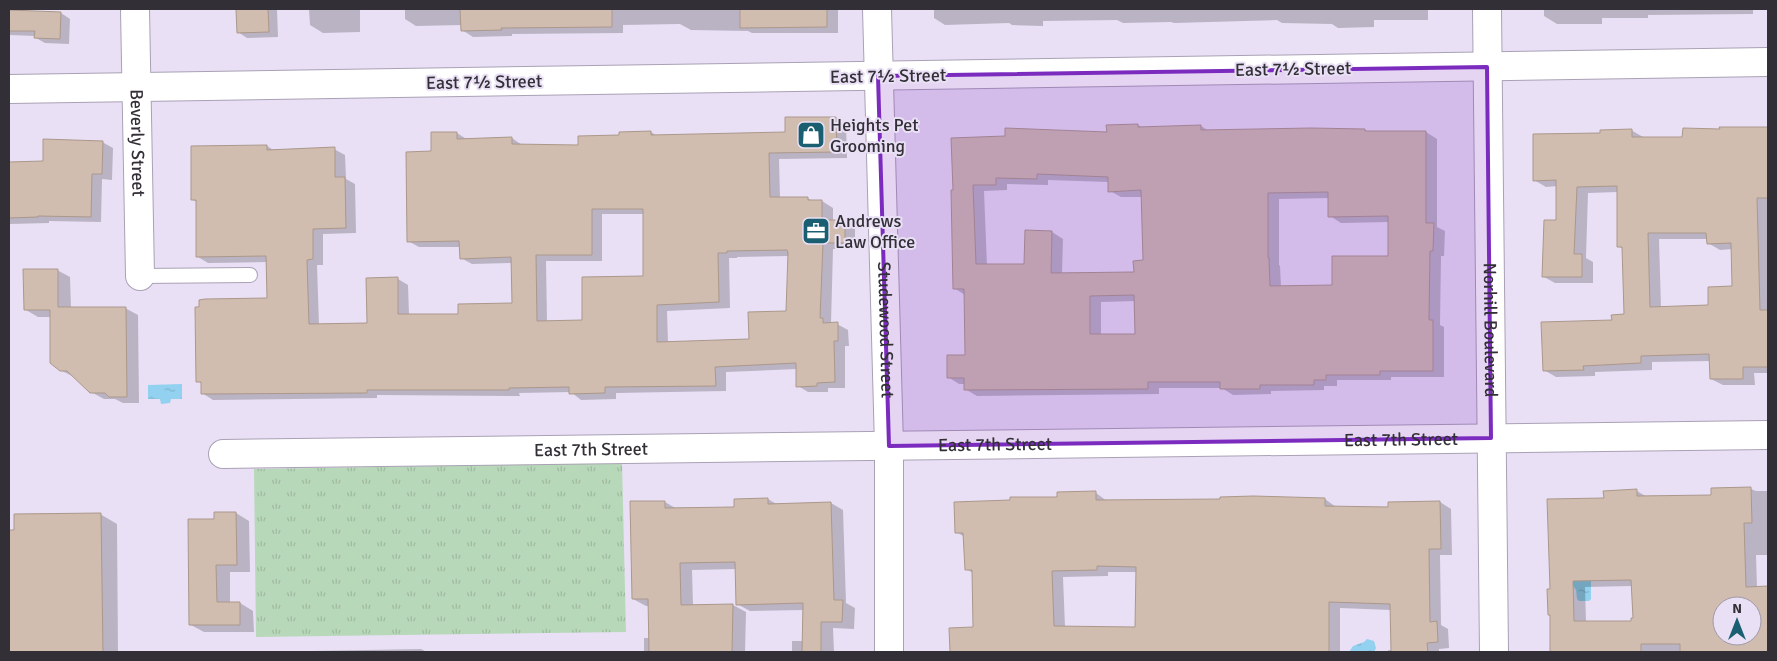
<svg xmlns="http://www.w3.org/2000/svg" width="1777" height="661" font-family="Signika,sans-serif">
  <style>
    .grass { fill: url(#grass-tufts) }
    .water { fill: url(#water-ripples) }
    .shadow { fill: #0003; fill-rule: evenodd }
    .building { fill: #d0bdb0; stroke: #ab988b; fill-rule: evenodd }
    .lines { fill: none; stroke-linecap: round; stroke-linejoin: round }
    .service-casing { stroke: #a9a1b4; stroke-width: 16 }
    .minor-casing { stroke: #a9a1b4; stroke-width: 30 }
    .secondary-casing { stroke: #a9a1b4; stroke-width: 30 }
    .service { stroke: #fff; stroke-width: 14 }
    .minor { stroke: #fff; stroke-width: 28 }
    .secondary { stroke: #fff; stroke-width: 28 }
    .marked { fill: #7b2cbf; fill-opacity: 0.2; stroke: #7b2cbf; stroke-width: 4; stroke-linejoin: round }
    .labels { text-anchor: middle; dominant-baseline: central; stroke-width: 4; stroke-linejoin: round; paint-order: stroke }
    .street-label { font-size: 18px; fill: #322f36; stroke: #e9e0f5 }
    .poi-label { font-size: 18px; fill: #322f36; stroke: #e9e0f5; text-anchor: start }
  </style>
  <defs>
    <pattern id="grass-tufts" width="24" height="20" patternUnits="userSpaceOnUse" patternTransform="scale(1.25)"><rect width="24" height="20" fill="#b8d8ba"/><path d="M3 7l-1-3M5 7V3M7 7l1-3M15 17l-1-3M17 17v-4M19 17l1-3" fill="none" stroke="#9fbaa0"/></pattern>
    <pattern id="water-ripples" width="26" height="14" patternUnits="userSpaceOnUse" patternTransform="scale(1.25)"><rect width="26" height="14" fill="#92d1ef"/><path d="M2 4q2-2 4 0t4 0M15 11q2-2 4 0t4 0" fill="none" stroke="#7eb4ce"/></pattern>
  </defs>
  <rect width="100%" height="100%" fill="#e9e0f5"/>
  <!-- grass -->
  <path class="grass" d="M622 463 626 632 256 637 254 469Z"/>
  <!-- water -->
  <path class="water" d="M182 384V399H171L170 403 161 404 160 399H148V385Z
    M1587 573 1591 578V599L1589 601H1579L1577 599 1576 590 1574 587H1560Z
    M1367 639 1374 641 1376 648 1374 652H1349L1353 646 1364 642Z"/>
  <!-- shadow -->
  <path class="shadow" d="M9 9H24L29 12 61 13 70 19 69 44 45 43 36 38V36L9 35Z
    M238 9H277L278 37 247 38 238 32Z
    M309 9H360V32L323 33 310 25Z
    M405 9H838V33H752L748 31 691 30 680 24 623 25V33L512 34V36L473 37 462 30V25L416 26 405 19Z
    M934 9H1428V20H1374V27L1338 28 1332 24 1282 23 1277 20 1174 23 1171 22 1123 23 1117 20 1043 21V26L1012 25 1009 23 945 25 934 18Z
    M1544 9H1753V14L1648 15V18H1602V24H1557L1544 16Z
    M836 118 846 125 847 158 779 159 780 198H807L813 201H822L833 208V221H844L855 227V249H833L831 324H837L848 330 849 346H845V388H828V392H808L798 386 797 369 726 372V391L616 393V399L581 400 571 392 519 393 520 396 377 395V398L213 400 202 393V384L198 381 268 299 267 262 208 263 198 257 197 202 193 200 267 146 275 151 334 149 345 155 346 179 355 184 356 233 323 234V265H317L319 325 368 324 398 279 408 285 409 315H459L513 304 512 263 472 264 461 258V247H419L408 241 432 153V134L457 133 468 140 512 138 522 145 579 146 621 137V133L651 132 657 136 787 133ZM602 214H644V277L584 321 547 322 546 261H602ZM789 256 787 312 750 340 668 343 667 311 730 308 729 258H737V257Z
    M1138 125 1143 128 1201 126 1209 131 1365 130 1368 132H1426L1437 139V227L1445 231 1444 256H1441L1440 325 1444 327V377H1391V380H1337V386H1324V390L1271 391V394L1233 395 1222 388H1159V394L977 396 965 389V384H959L948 377 966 356 965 295 954 288 952 191 1108 133ZM1048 180 1109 182 1110 191 1121 197H1142L1144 262 1135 273 1062 274 1063 239 1052 232H1026L1025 265 987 266 984 191 1007 190V184L1048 185ZM1329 198 1330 216 1341 223 1389 222V257L1333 286 1281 287 1280 266 1279 265V199ZM1136 301V335H1101V302Z
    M1752 127 1768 128V373H1754L1755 385H1723L1711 379V361L1652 362V370L1595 372V376L1556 377 1544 370 1613 321 1625 315 1623 249 1618 246V192L1588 193 1586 258 1593 262V283H1555L1544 277 1558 221V186L1546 187 1534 180 1601 135 1631 130 1643 137 1684 138 1721 130ZM1659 239H1708V243L1720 250 1733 249 1734 288 1710 306 1661 308Z
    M102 142 113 148 112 180 102 179 101 222 49 221V223L9 224V163L44 162Z
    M57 270 70 277 71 309 125 308 138 315 139 403H123L115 399H104L91 392 76 378 60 370 51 317H38L26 310Z
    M1751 489 1756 491H1768V555H1756L1757 588H1768V652H1551V591L1605 499 1637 491 1647 497 1713 496ZM1633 586 1634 619 1632 622 1586 623 1585 587ZM1722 606H1752V636H1722Z
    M1096 493 1107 501 1325 499 1336 507 1390 508 1440 502 1451 509 1452 555H1440L1441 625 1448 629 1449 648 1439 649V652H1389L1388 650H1392L1391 610 1340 608V652H951V630L974 629 973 573 966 569 965 537 956 532 1058 498ZM1108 572H1137L1136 628 1065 627 1063 577 1108 576Z
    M768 499 778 505 831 503 843 510 846 603 855 608 854 629 833 628 834 652H792V641H804V610L750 611 737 604V569L692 570 693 606 733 605 746 612 745 652H644V638H650V606H646L633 599 665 502 677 509 735 508Z
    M236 513 249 521 250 572H230V603H240L253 611 254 632H204L191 625Z
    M100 514 117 524 118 652H9V532Z
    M421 649 427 652H311V651Z"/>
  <!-- building -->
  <path class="building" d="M236 9H268L269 32 237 33Z
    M460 9H612V27L501 28 502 30 461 31Z
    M740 9H827V27L740 28Z
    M9 10 61 12 60 39 34 38 35 31H9Z
    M785 117H836L837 152 769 153 770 197H808V200H822V220H845V243H823L820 318H823V323L838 322V341H834L835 382 817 383V386L796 387V363L715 367 716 386 605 387V393L569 394V387L509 388V390H367V393L201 394V382H196L195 307H199V300L205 299 267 298 266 256 196 257V200H191V146L267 145V150L335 147V177H345L346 228 313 229V259L307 260 309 324 367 323 366 278 398 277V314H458V304L512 303 511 257 460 259 459 241 407 242 406 152 431 151V132H457V139L512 137V144L578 145V136L619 135V132L651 131V135L785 132ZM592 209H643V276L582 277V320L537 321 536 255H592ZM787 250 788 253 786 311 748 312 749 339 657 342V305L719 302 718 253H727V251Z
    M1138 124V127L1201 125V130L1311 128 1365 129V131H1426V223H1434L1433 251H1430L1429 320H1433V371H1380V375H1326V380H1314V385H1260V389H1220V382H1148V389L964 390V378H947V355H965L964 289H953L951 190H953L951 138 1005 136V128L1107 132 1106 125ZM1037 174 1108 177V192L1141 190 1143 260 1133 261 1134 272 1051 273 1052 231 1025 230 1024 264H976L973 185H996V178L1037 179ZM1328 192V217L1388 216V256H1332V285L1270 286 1269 258H1268V193ZM1134 295 1135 334H1090V296Z
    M1719 127H1768V198H1757L1760 310H1768V367H1743V379H1710L1709 354 1641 356V363L1583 366 1584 370 1543 371 1541 322 1612 320 1611 315 1624 314 1622 247H1617V186L1577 187 1574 254H1582V277H1542L1544 220H1556V180L1533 181V134L1600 133V130L1632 129V137H1682L1683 128 1720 129ZM1648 233H1706L1707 244 1731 243 1732 286 1708 287V305L1650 307Z
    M43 139 103 141 102 174H92L91 217 38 216V217L9 218V162L43 161Z
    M23 269H58V307H126L127 397H109L105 393H90L67 371H60L50 363V310H24Z
    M1751 487 1752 523H1744L1746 587 1768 586V652H1680V644H1641V652H1550V615H1548L1547 589H1550L1547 499 1604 498 1603 491 1637 489V496L1711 495V488ZM1631 580 1633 618H1631V621H1574L1573 581ZM1722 606H1752V636H1722Z
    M1096 491V500L1220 499V497L1253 496 1325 498V506L1388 507V502L1440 501 1441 549H1429L1430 622 1437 621 1438 642 1427 643 1428 652H1391L1390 604 1329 602V652H950L949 628 973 627 972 570H965L963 533H955L954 502 1010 500V497H1057V492ZM1097 566 1136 567 1135 627 1054 626 1052 571 1097 570Z
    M768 498V504L831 502 834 600H843L842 622H821V652H802L803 603 736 605 735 562 680 563 681 605 733 604 732 652H649L648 599H632L630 501H665V508L734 507V499Z
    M214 512H236L237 565H216L217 602H240V625H189L188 519H214Z
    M101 513 103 652H9V530H14V514Z"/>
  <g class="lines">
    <defs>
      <path id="service" d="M140 276 250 275"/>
      <g id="minor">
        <path id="s1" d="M135 9 140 276"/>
        <path id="s2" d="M1487 9 1494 652"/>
        <path d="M9 89 1768 62"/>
        <path id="s3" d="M223 454 1768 435"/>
      </g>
      <g id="secondary">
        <path id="s4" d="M877 9 889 446V652"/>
      </g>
    </defs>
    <!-- service casing -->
    <use href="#service" class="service-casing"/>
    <!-- minor casing -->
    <use href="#minor" class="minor-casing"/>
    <!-- secondary casing -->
    <use href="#secondary" class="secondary-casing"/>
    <!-- service -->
    <use href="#service" class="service"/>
    <!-- minor -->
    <use href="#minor" class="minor"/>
    <!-- secondary -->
    <use href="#secondary" class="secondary"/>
  </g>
  <!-- marked area -->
  <path class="marked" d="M1487 67 1491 438 889 446 878 76Z"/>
  <!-- icons -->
  <defs>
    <symbol id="shop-square" viewBox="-11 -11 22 22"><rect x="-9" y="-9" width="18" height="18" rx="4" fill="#1a5f71" stroke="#e9e0f5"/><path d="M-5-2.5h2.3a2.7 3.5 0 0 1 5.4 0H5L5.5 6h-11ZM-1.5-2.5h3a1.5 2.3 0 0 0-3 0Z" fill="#fff"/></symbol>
    <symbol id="office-square" viewBox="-11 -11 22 22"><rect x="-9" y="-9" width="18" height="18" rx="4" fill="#1a5f71" stroke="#e9e0f5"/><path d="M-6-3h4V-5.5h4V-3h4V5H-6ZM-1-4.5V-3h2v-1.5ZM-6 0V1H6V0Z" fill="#fff"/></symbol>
  </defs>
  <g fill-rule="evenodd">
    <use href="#shop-square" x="795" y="119" width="32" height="32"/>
    <use href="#office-square" x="800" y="215" width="32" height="32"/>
  </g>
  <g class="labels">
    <!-- street labels -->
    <g class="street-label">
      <text transform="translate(1293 69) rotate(-1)">East 7½ Street</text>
      <text transform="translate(888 76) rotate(-1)">East 7½ Street</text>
      <text transform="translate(484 82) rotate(-1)">East 7½ Street</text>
      <text stroke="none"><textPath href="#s1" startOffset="134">Beverly Street</textPath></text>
      <text stroke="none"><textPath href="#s4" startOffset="321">Studewood Street</textPath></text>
      <text stroke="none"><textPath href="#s2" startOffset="321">Norhill Boulevard</textPath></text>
      <text stroke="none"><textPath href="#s3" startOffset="1178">East 7th Street</textPath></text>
      <text stroke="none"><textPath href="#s3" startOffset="772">East 7th Street</textPath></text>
      <text stroke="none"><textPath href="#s3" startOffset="368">East 7th Street</textPath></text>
    </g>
    <!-- poi labels -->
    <g class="poi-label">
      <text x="830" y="125">Heights Pet<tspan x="830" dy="21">Grooming</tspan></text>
      <text x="835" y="221">Andrews<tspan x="835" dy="21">Law Office</tspan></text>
    </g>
  </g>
  <!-- border -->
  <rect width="1777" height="661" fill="none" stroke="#322f36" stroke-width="20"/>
  <!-- north arrow -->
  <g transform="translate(1737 621)"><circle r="24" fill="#e9e0f5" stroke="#a099a9"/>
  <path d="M0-4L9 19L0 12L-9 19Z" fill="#1a5f71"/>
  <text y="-8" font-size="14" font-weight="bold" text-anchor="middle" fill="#322f36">N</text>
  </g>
</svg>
